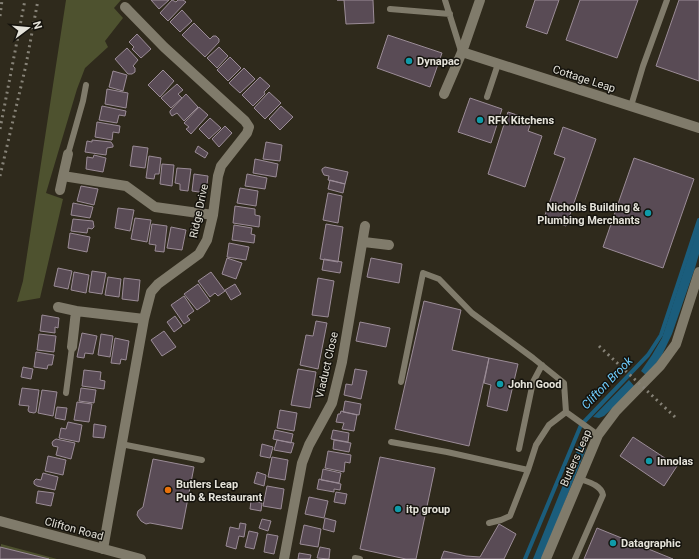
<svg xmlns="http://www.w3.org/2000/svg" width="699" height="559" font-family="Roboto,sans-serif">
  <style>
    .green { fill: #4e522f }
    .water { fill: #1b5d7c }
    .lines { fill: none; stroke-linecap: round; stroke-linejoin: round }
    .stream { stroke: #1b5d7c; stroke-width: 4 }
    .building { fill: #594b55; stroke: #9b8c97 }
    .lane { stroke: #807b6b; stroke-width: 6 }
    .street { stroke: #807b6b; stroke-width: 10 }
    .secondary { stroke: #807b6b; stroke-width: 10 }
    .rail { stroke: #868277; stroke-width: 3; stroke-dasharray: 2 4; stroke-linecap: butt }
    .culture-dot { fill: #0f9aa8; stroke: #15130d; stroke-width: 1.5 }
    .food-dot { fill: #e8710a; stroke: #15130d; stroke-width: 1.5 }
    .labels { text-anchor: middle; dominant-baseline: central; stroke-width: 3; stroke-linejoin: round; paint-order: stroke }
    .poi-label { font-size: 11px; font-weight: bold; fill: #e5e3da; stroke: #15130d; text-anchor: start }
    .street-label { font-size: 11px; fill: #e5e3da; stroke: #15130d }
    .water-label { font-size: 12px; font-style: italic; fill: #6ecbfb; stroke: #15130d }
  </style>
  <rect width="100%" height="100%" fill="#2f2a1c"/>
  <!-- green -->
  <path class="green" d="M66 0H121L114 8 123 18 105 41 108 47 85 68 77 89 46 193 63 199 40 298 17 302 23 281Z
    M1 544 57 559H0Z"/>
  <!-- water -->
  <path class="water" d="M699 224V254L695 268 672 334 662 355 647 376 641 371 652 355 662 338Z
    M629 380 635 387 604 416 599 418 593 417Z
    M582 438 585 443 586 449 542 559H533Z"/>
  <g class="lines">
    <!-- stream -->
    <path class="stream" d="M525 559 581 425 648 355 661 335 699 220"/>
  </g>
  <!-- building -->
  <path class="building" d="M151 0H169L159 9Z
    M172 0 176 2 178 0H183L186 2 168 21 160 13Z
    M337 0H373L374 23 346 24 344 0Z
    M535 0H559L547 34 526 27Z
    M580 0H638L617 58 566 40Z
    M679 0H699V81L656 66Z
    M182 10 192 21 180 32 170 22Z
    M194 23 210 39 213 36H216L219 39V42L205 57 182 35Z
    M137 34 151 49 141 58 132 49 134 47 129 42Z
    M388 35 442 53 430 87 377 68Z
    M219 47 228 56 217 68 207 58Z
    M127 48 138 60 133 66 135 68V72L132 74H128L115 59Z
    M230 57 241 68 228 81 217 70Z
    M244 68 255 79 240 93 229 83Z
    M163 70 174 81 160 97 148 85Z
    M113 71 127 75 123 91 109 87Z
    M260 77 270 86 264 92 265 94 253 106 242 95Z
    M177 84 183 90 178 94 182 98 171 108 161 98Z
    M107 89 128 93 126 108 105 104Z
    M269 92 281 103 265 119 254 108Z
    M186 94 198 107 184 121 177 113 172 116 170 113V111Z
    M470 98 502 109 491 143 458 132Z
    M102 106 126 111 125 116 119 115 117 123 99 120Z
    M281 106 293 117 280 130 269 119Z
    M199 107 208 115 191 134 186 129 189 127 184 123Z
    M508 112 532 120 528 131 542 136 525 187 488 174Z
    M210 118 221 128 209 139 199 129Z
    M97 122 120 126 119 133 113 132 112 140 95 137Z
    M225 126 232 133 219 147 212 139Z
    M563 127 596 139 566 226 544 218 565 158 554 154Z
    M92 140 111 142 113 145V147L107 148 106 155 85 152 87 141 92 142Z
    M266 142 282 145 280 161 263 159Z
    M133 146 148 148 145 168 130 166Z
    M198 146 208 153 205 158 195 152Z
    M94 155 106 158 103 172 86 169 87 157 93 158Z
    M149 156 161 158 159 174H155L154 179 146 178Z
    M634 158 694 179 663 268 603 247Z
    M255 159 278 164 276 177 253 173Z
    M162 164 174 165 172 186 160 184Z
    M325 167 348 172 345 184 328 180 329 176 324 175 322 171V169Z
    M177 168 191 169 188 191 180 190V184L175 183Z
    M194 174 208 176 206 193 192 191Z
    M247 174 267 178 265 189 245 186Z
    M330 180 345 184 343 193 328 189Z
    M81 186 98 189 94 205 77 201Z
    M240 188 258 191 256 206 237 203Z
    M328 193 342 196 338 223 323 220Z
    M73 203 93 207 90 218 71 215Z
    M235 206 255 209V215L260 216 259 227 233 223Z
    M118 208 134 210 130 231 115 228Z
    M135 218 151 220 147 242 131 239Z
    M73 219 93 221 94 227 92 229 88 228 87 233 71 231Z
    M152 224 167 226 164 252 155 251 156 245 149 244Z
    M326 224 343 227 338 262 320 259Z
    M234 225 252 228 251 234 255 235 254 243 232 240Z
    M171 227 186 230 182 250 167 248Z
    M70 233 90 237 87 252 68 248Z
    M229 243 249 247 246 260 227 257Z
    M227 258 242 263 236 279 222 274Z
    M371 258 402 264 399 283 367 277Z
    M324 259 342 262 340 273 322 270Z
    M58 268 72 271 68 289 54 286Z
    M92 271 106 273 102 294 89 292Z
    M74 272 89 275 86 293 71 290Z
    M211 272 225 291 218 296 215 293 210 297 198 281Z
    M108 277 121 279 119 297 105 295Z
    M124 278 140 280 138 301 122 299Z
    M318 278 334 281 328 317 312 315Z
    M198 284 210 301 197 310 184 294Z
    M235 284 241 294 231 300 225 290Z
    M184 296 194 311 187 316 190 320 184 324 171 305Z
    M424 301 461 310 452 350 489 358 469 446 395 429Z
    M42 315 59 318 58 328 55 327V333L40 331Z
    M175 316 182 326 174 332 167 322Z
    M316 321 327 323 318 369 300 365 306 335 313 336Z
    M360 322 390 328 386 347 356 341Z
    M164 331 176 347 162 356 151 340Z
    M82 333 97 336 93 354 85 353 84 358 77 357Z
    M39 334 56 336 54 352 37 350Z
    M101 334 113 336 110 357 98 355Z
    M115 338 129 341 126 360 121 359 120 364 111 363Z
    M36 352 54 355 52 365H48L47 369 34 367Z
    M489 358 518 364 507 411 487 406 491 385 484 383Z
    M23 367 33 369 31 379 21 377Z
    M298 369 316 372 310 408 291 405Z
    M355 369 367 371 361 399 344 395 346 384 352 385Z
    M84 370 101 372 100 380 105 381 104 389 82 386Z
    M22 388 39 390 36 412 34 413 29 412 28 410 29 406 19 405Z
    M81 388 96 390 94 403 79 401Z
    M42 390 57 392 53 416 38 413Z
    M345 401 361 404 359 415 343 412Z
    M77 402 92 404 89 422 74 420Z
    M57 407 67 408 65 420 55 418Z
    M280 410 297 413 294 431 277 428Z
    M341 411 357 415 354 431 342 429 344 423 336 422 338 414H340Z
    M68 422 82 425 79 442 59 438 61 428 66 429Z
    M94 424 106 426 104 438 93 437Z
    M275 430 293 434 291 443 273 439Z
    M333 430 349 433 348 442 331 439Z
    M633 437 677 466 664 486 620 456Z
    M56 439 75 443 71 459 56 455 58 447 53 446 52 443 53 441Z
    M277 440 294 443 291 453 274 450Z
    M334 440 351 443 349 452 333 449Z
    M262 444 273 447 270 458 260 456Z
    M328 451 351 455 350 463 345 462 344 472 325 468Z
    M48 456 66 460 63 475 45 471Z
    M272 457 288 460 285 480 268 477Z
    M380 457 435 468 416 559H406L360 549Z
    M153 459 194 467 182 529 150 523 146 524 141 521 137 515 138 511 143 507Z
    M323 469 341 473 339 483 321 480Z
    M257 472 266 475 264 486 254 483Z
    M43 473 58 477 55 490 37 486 34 484V481L36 479 41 480Z
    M319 479 341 484 340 490 334 489V492L317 489Z
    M267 486 284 489 281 509 263 506Z
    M38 491 54 493 51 506 36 503Z
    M336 492 347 494 345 504 334 502Z
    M309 497 328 501 324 518 305 514Z
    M251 501 262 503 261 511 250 509Z
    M325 518 336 521 334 532 323 529Z
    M262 519 271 521 268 531 259 528Z
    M240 523 246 524 244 537 239 536 236 549 226 546 230 527 239 529Z
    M499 524 516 534 504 559H441L444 551 466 556 480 557Z
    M304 525 321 529 318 547 300 544Z
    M597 528 673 559H584Z
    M249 531 258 533 254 549 245 547Z
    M267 534 278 536 274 554 264 552Z
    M0 547 49 559H0Z
    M320 547 330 549 329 559 317 558Z
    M299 553 311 555 310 559H298Z"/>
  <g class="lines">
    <!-- lane -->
    <path class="lane" d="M445 0 461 51
      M390 9 450 14
      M487 97 498 64
      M631 106 643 66 667 0
      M68 154 83 101 86 85
      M401 382 423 273 439 279 472 313 533 358 564 383 566 412 598 435
      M66 393 72 347
      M391 442 447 452 528 470 536 445 549 425 566 412
      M121 444 202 460
      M519 449 533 382 542 365
      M489 523 501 520 510 516 528 470
      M355 559V558L360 559
      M575 559 603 495C601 485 588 482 580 479"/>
    <!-- street -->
    <path class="street" d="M462 52 480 0
      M444 94 462 52 699 128
      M63 176 68 154
      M60 190 63 176 126 186 155 207 213 215
      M364 242 389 245
      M58 307 76 311
      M72 347 76 311 144 319
      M103 549 144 319 151 292 158 284 199 254 207 240 213 215 218 176 221 166 247 133 249 127 245 121 164 47 125 7
      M284 559 302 463 309 445 332 403 342 362 365 226"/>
    <!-- secondary -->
    <path class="secondary" d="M0 521 141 559
      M546 559 598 435 616 411 660 366 676 344 699 272"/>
    <!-- rail -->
    <path class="rail" d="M0 16 2 0
      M0 129 25 0
      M0 176 26 65 38 0
      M599 346 675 417"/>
  </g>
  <!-- markers -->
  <g class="culture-dot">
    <circle cx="409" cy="61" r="4"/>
    <circle cx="480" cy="120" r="4"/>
    <circle cx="648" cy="213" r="4"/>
    <circle cx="500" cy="384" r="4"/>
    <circle cx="649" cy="461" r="4"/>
    <circle cx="398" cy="509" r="4"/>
    <circle cx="613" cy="543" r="4"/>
  </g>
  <circle class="food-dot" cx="168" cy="490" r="4"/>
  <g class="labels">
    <!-- poi labels -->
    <g class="poi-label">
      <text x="417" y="61">Dynapac</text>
      <text x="488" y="120">RFK Kitchens</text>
      <text x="640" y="207" text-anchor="end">Nicholls Building &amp;<tspan x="640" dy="13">Plumbing Merchants</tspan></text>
      <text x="508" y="384">John Good</text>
      <text x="657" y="461">Innolas</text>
      <text x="176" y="484">Butlers Leap<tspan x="176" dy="13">Pub &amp; Restaurant</tspan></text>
      <text x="406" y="509">itp group</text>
      <text x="621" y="543">Datagraphic</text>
    </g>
    <!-- street labels -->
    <g class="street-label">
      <text transform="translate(584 79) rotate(18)">Cottage Leap</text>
      <text transform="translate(199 211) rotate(-78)">Ridge Drive</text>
      <text transform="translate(327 365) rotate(-77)">Viaduct Close</text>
      <text transform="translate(576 458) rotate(-66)">Butlers Leap</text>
      <text transform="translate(74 529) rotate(15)">Clifton Road</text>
    </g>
    <!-- water labels -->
    <g class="water-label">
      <text transform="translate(607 383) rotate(-46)">Clifton Brook</text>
    </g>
  </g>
  <!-- north arrow -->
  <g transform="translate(28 28) rotate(74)" stroke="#15130d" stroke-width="3" paint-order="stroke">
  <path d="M0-3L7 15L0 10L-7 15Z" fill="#e5e3da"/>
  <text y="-6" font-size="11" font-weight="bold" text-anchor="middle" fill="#e5e3da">N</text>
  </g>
</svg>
